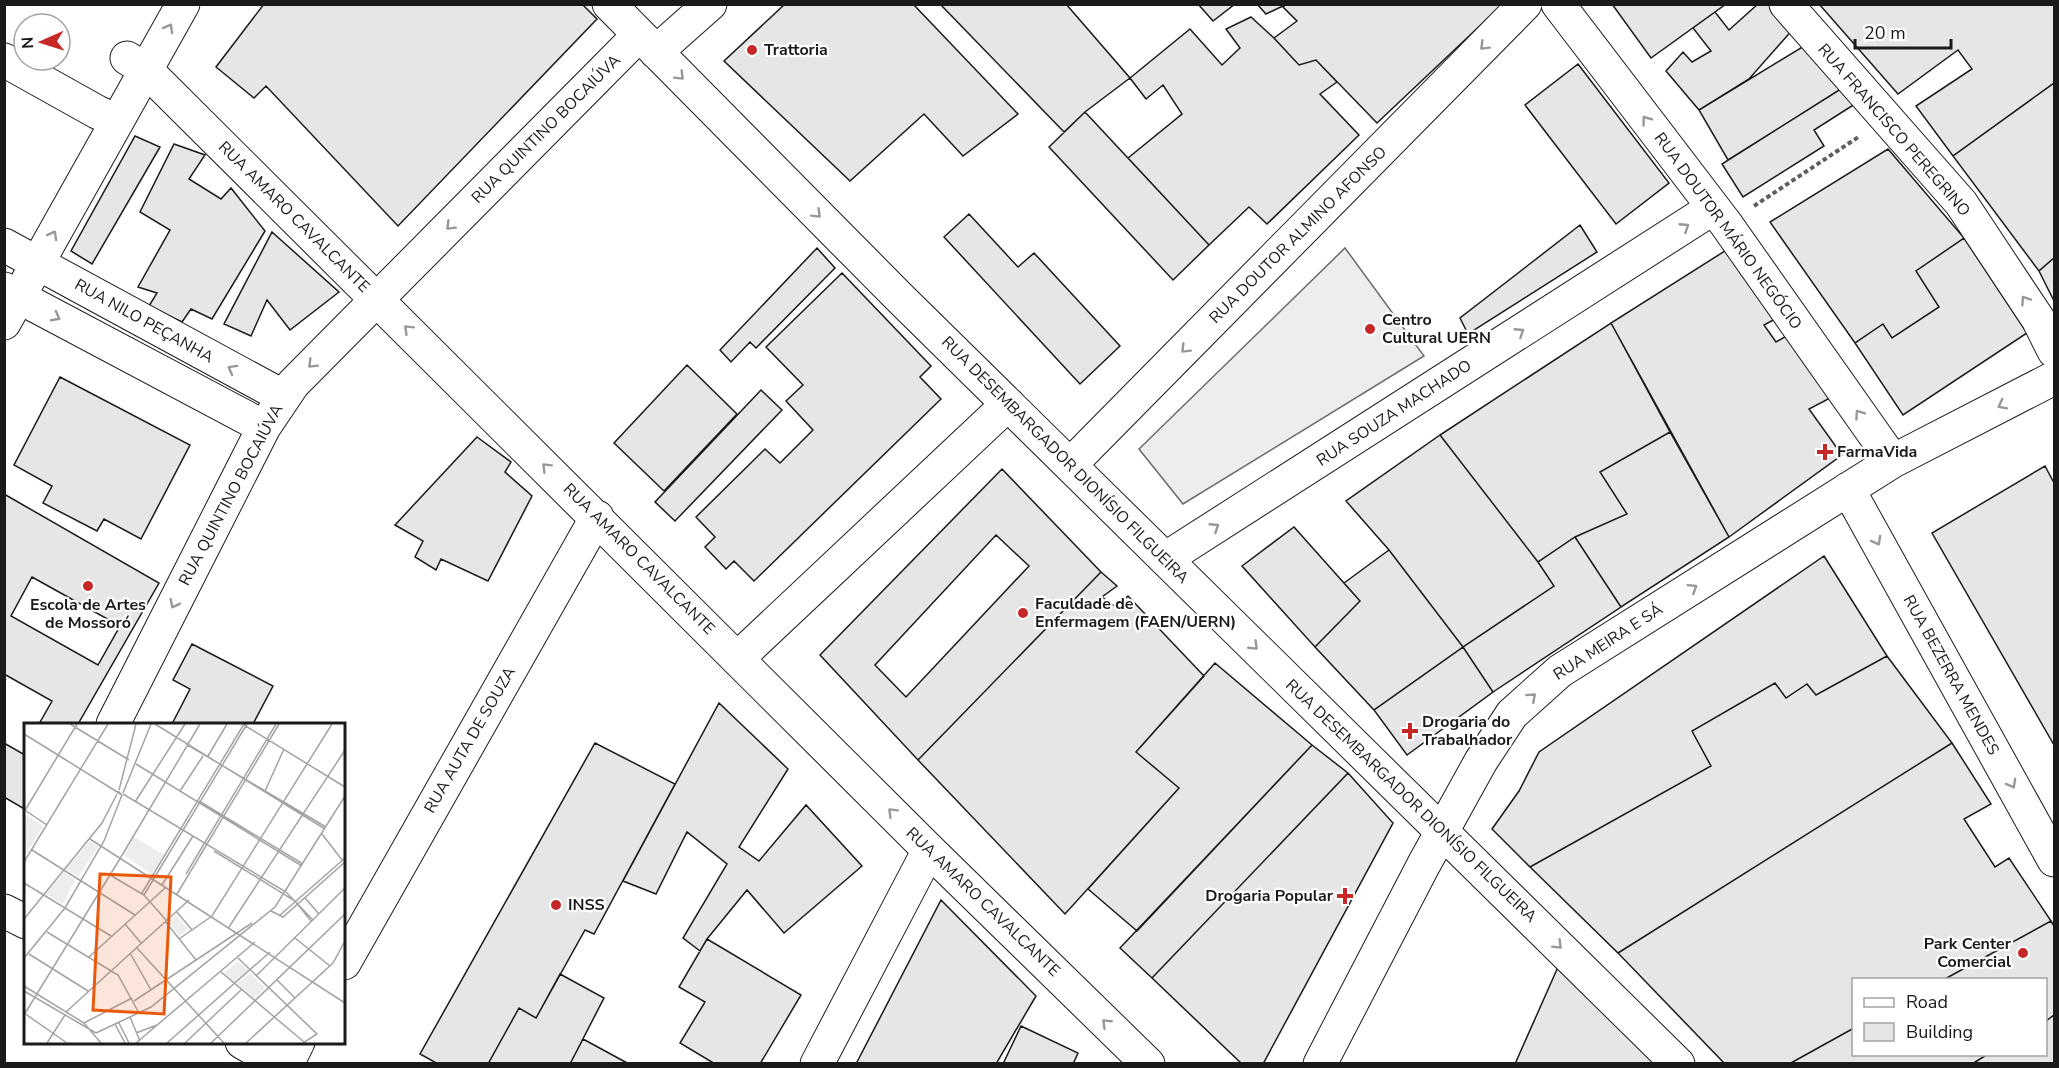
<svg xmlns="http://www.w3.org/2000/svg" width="2059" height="1068" font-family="'Nunito Sans',sans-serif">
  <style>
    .built { fill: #ededed; stroke: #6a6a6a; stroke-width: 1.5 }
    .building { fill: #e6e6e6; stroke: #1a1a1a; stroke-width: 1.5; fill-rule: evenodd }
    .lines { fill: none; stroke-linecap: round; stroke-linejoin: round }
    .minor-casing { stroke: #1a1a1a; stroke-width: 35 }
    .major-casing { stroke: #1a1a1a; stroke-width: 35 }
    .path { stroke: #5f5f5f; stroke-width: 4; stroke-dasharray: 4.5 3; stroke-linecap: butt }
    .minor { stroke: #fff; stroke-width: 33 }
    .major { stroke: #fff; stroke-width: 33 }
    .oneway { stroke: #989898 }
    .poi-dot { fill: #c62828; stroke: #fff; stroke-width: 2 }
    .labels { text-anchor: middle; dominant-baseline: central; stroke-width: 4.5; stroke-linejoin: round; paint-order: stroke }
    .poi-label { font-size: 16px; font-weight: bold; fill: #1a1a1a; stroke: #fff; text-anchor: start }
    .street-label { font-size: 16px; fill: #1a1a1a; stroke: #fff }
    .inset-road { fill: none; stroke: #a3a3a3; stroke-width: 1.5 }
    .view { fill: #e8590c; fill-opacity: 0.15; stroke: #e8590c; stroke-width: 3 }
    .inset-edge { fill: none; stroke: #1a1a1a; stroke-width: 3 }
  </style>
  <rect width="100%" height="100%" fill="#fff"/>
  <!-- built -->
  <path class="built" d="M1345 248 1424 356 1183 504 1139 449Z"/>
  <!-- building -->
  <path class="building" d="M264 4H582L597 19 398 226 266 86 254 98 216 67Z
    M785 4H913L1018 114 963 156 924 114 850 181 724 61Z
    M940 4H1066L1130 78 1085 112 1064 132Z
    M1198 4H1235L1213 21Z
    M1257 4H1287L1266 14Z
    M1287 4H1503L1377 123 1316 60 1299 65 1274 38 1297 21 1283 7Z
    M1612 4H1726L1651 58Z
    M1758 4H1773L1795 27 1749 79 1699 110 1666 71 1683 52 1692 62 1711 51 1693 28 1715 12 1729 30Z
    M1819 4H2054V83L1953 156 1916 106 1972 69 1958 50 1898 94Z
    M1251 17 1274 38 1299 65 1316 60 1337 82 1320 94 1359 135 1267 224 1249 207 1209 245 1128 158 1182 114 1163 85 1146 99 1130 78 1190 29 1222 65 1240 48 1226 29Z
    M1809 43 1844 87 1728 160 1699 110Z
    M1578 64 1669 183 1616 224 1525 105Z
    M2054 83V258L2039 271 1953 156Z
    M1844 87 1855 104 1814 130 1824 146 1743 197 1722 164Z
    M1085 112 1209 245 1173 280 1049 147Z
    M135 136 160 147 92 264 71 251Z
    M174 144 205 155 189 179 221 199 231 188 265 231 212 319 191 309 182 322 149 306 157 293 138 287 170 230 140 212Z
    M1888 149 1964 238 1916 271 1939 307 1892 338 1883 324 1855 343 1770 222Z
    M969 214 1018 267 1034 253 1120 346 1080 384 944 237Z
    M1580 225 1597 252 1468 334 1460 318Z
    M272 232 339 292 290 330 267 300 251 336 224 324Z
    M1964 238 2027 333 1903 415 1855 343 1883 324 1892 338 1939 307 1916 271Z
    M817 248 835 268 756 348 750 342 731 362 720 350Z
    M1728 249 1777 318 1764 325 1776 342 1788 335 1832 397 1809 409 1842 455 1729 537 1611 323Z
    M2054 258V301L2039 271Z
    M842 273 931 366 920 377 941 399 754 581 734 561 726 569 705 547 715 537 696 517 765 449 780 463 813 430 786 401 803 385 766 347Z
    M1611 323 1670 432 1600 472 1627 514 1575 537 1538 562 1440 435Z
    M687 365 737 414 664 491 614 443Z
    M60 377 190 445 141 539 104 519 97 531 43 503 52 486 14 465Z
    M761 390 782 410 675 521 655 502Z
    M1670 432 1729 537 1621 607 1575 537 1627 514 1600 472Z
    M1440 435 1538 562 1554 586 1463 647 1389 550 1346 501Z
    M477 437 511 462 505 472 532 496 488 581 441 559 436 570 415 557 423 541 395 525Z
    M2045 466 2054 483V745L1932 533Z
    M1002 469 1101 572 918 760 820 655ZM996 535 1029 566 906 697 875 665Z
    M4 494 159 583 78 724H39L52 701 4 674ZM32 577 120 626 98 665 11 616Z
    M1294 527 1360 601 1315 647 1242 566Z
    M1575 537 1621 607 1493 692 1463 647 1554 586 1538 562Z
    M1389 550 1463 647 1374 710 1315 647 1360 601 1344 583Z
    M1824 556 1887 656 1816 695 1807 684 1786 698 1775 683 1692 731 1711 766 1530 867 1492 829 1519 791 1539 752Z
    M1101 572 1117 586 1102 597 1116 607 1128 596 1204 676 1136 752 1179 788 1065 914 918 760Z
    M192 644 273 686 253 724H172L190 689 173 680Z
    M1463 647 1493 692 1407 755 1374 710Z
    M1887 656 1952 743 1618 953 1530 867 1711 766 1692 731 1775 683 1786 698 1807 684 1816 695Z
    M1215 663 1312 745 1137 931 1088 889 1179 788 1136 752Z
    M719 703 788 769 739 847 759 861 806 805 862 866 784 933 747 890 707 939 700 951 683 938 727 864 687 832 656 894 623 881Z
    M4 743 23 754 26 749V810L4 797Z
    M595 743 675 784 594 934 585 930 536 1018 519 1008 488 1064H438L420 1054Z
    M1952 743 1991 804 1964 819 1995 867 2009 858 2051 921 1943 980H1854V1028L1789 1064H1725L1618 953Z
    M1312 745 1348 773 1152 978 1120 948Z
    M1348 773 1393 823 1263 1064H1242L1152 978Z
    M941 900 1036 996 996 1064H856Z
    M2051 921 2054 926V1015L2046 1021V980H1943Z
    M707 939 801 995 760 1064H715L680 1043 705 1002 679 987Z
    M1558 967 1661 1064H1515Z
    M560 974 604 998 570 1064H488L519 1008 536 1018Z
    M2054 1015V1064H1972L1988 1054H2046V1021Z
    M1021 1026 1078 1053 1073 1064H1003Z
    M1854 1028V1054H1988L1972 1064H1789Z
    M583 1039 629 1064H570Z"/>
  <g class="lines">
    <defs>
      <path id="minor" d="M609 4 898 296 1678 1064
        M1558 4 1726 224 1893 461
        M1786 4 1961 203 2038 319 2054 351
        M656 52 710 4
        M127 58 146 70 929 850 1148 1064
        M4 60 97 112 117 121
        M4 245 284 397
        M4 289 264 427
        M1070 465 1525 4
        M1848 489 2054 860
        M1165 559 1713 208
        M738 658 1008 404
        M113 724 264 427 293 384 639 35
        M344 963 597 517
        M287 1064 298 1042
        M817 1064 929 850
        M1320 1064 1424 864 1481 761 1512 714 1560 671 1893 461 2054 378"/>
      <path id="major" d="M4 323 183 4
        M4 911 26 922
        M242 1042 280 1064"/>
    </defs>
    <!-- minor casing -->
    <use href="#minor" class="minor-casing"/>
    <!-- major casing -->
    <use href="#major" class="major-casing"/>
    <!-- path -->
    <path class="path" d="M1754 206 1860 136"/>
    <!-- minor -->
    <use href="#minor" class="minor"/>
    <!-- major -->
    <use href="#major" class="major"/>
  </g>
  <!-- one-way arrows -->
  <defs><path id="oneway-chevron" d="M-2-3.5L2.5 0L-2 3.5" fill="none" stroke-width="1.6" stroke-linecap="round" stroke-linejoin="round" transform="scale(1.5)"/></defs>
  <g class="oneway">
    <use href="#oneway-chevron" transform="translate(169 28) rotate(-61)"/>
    <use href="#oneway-chevron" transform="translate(1484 46) rotate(135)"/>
    <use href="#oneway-chevron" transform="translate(680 76) rotate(45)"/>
    <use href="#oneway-chevron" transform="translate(1646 120) rotate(-127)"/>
    <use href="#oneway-chevron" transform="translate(817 214) rotate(45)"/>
    <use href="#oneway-chevron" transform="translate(450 226) rotate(135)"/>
    <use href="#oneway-chevron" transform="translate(1685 227) rotate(-33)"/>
    <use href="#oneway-chevron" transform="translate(53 235) rotate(-61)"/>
    <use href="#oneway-chevron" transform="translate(2025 300) rotate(-124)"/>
    <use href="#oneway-chevron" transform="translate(56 317) rotate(28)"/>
    <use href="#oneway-chevron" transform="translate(408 329) rotate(-135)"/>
    <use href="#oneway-chevron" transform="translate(1520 332) rotate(-33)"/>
    <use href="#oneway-chevron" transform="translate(1185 349) rotate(135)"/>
    <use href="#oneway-chevron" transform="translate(312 364) rotate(135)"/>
    <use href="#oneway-chevron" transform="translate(232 369) rotate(-151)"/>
    <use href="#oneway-chevron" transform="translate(2002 405) rotate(153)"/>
    <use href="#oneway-chevron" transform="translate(1859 414) rotate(-125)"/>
    <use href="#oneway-chevron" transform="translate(546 467) rotate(-135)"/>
    <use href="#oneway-chevron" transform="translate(1215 527) rotate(-33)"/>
    <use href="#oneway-chevron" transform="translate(1877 541) rotate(61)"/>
    <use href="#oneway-chevron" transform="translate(1693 588) rotate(-32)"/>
    <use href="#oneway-chevron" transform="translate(174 604) rotate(117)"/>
    <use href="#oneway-chevron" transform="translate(1254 646) rotate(44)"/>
    <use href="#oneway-chevron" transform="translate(1532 697) rotate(-42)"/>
    <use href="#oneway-chevron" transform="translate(2012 784) rotate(61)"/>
    <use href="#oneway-chevron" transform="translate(892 812) rotate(-135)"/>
    <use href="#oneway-chevron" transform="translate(1558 945) rotate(45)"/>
    <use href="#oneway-chevron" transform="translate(1106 1023) rotate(-136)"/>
  </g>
  <!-- markers -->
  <g class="poi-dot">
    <circle cx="752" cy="50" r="6"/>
    <circle cx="1370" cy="329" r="6"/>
    <path d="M1822 443h6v6h6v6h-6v6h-6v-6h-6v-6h6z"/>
    <circle cx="88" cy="586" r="6"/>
    <circle cx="1023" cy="613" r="6"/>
    <path d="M1407 722h6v6h6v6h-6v6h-6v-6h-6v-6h6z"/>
    <path d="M1342 887h6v6h6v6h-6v6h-6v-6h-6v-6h6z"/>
    <circle cx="556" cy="905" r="6"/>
    <circle cx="2023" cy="953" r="6"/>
  </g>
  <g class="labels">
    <!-- poi labels -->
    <g class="poi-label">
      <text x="764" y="50">Trattoria</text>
      <text x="1382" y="320">Centro<tspan x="1382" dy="18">Cultural UERN</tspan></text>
      <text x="1837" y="452">FarmaVida</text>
      <text x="1035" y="604">Faculdade de<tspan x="1035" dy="18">Enfermagem (FAEN/UERN)</tspan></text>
      <text x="88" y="605" text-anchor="middle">Escola de Artes<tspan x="88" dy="18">de Mossoró</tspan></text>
      <text x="1422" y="722">Drogaria do<tspan x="1422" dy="18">Trabalhador</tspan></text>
      <text x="1333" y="896" text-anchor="end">Drogaria Popular</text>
      <text x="568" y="905">INSS</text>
      <text x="2011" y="944" text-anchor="end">Park Center<tspan x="2011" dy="18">Comercial</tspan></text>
    </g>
    <!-- street labels -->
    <g class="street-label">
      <text transform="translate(546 129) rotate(-45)">RUA QUINTINO BOCAIÚVA</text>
      <text transform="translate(1894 130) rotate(49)">RUA FRANCISCO PEREGRINO</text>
      <text transform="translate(294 217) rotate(45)">RUA AMARO CAVALCANTE</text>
      <text transform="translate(1728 231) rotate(54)">RUA DOUTOR MÁRIO NEGÓCIO</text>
      <text transform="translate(1298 235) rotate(-45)">RUA DOUTOR ALMINO AFONSO</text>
      <text transform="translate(144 321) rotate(29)">RUA NILO PEÇANHA</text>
      <text transform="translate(1394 413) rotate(-33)">RUA SOUZA MACHADO</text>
      <text transform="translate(1065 460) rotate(45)">RUA DESEMBARGADOR DIONÍSIO FILGUEIRA</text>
      <text transform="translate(231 495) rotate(-62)">RUA QUINTINO BOCAIÚVA</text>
      <text transform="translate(639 559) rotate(45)">RUA AMARO CAVALCANTE</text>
      <text transform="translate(1608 642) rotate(-33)">RUA MEIRA E SÁ</text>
      <text transform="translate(1951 675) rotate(61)">RUA BEZERRA MENDES</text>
      <text transform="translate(470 740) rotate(-60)">RUA AUTA DE SOUZA</text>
      <text transform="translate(1411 801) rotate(44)">RUA DESEMBARGADOR DIONÍSIO FILGUEIRA</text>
      <text transform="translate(983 902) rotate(44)">RUA AMARO CAVALCANTE</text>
    </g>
  </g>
  <!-- overview -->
  <g transform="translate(24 723)">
    <rect width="321" height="321" fill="#fff"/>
    <path d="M2 92 19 103 1 133 0 93ZM110 114 140 132 127 151 100 132ZM66 118 75 123 54 154 42 146ZM40 149 51 157 39 181 22 171ZM152 192 164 206 156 213 144 199ZM214 238 224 247 211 260 200 250ZM226 250 241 265 230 276 213 261Z" fill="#ededed"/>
    <path class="inset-road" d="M46 1 105 37M131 1 301 106M220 2 321 64M0 11 34 32M162 21 302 104M34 32 98 72 94 68M184 33 203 1M112 41 278 143M95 67 112 1M156 68 179 33M241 68 260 26M99 70 127 1M99 71 262 169 289 197M175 78 279 141M111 79 161 1M2 88 23 102M0 89 53 1M298 111 318 137M66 116 321 280M8 127 111 192M190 128 271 178 287 198M97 134 176 1M0 139 84 1M162 151 252 1M86 152 120 172 142 197M0 160 87 213M138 162 169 113M118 170 220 1M153 171 255 1M120 172 223 1M281 175 295 191M152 188 168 207M247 188 259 194 321 139M255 193 321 135M0 196 78 100 93 71M141 198 172 237M101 201 117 220M205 204 321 27M23 209 94 252 115 290M271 215 306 243M155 216 188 193 308 1M112 224 200 320M106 230 127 267M5 231 64 268M65 234 141 165M0 235 41 185 80 118 98 72M214 235 293 311 279 320M197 249 280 319M232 253 321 165M253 257 271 275M0 263 60 300 77 320M0 268 72 310M110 278 228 200M42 289 165 177M0 290 43 320M0 292 97 134M106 294 116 318M60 300 108 275M95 300 105 320M91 301 101 320M72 310 127 284 251 184 321 73M112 310 133 302M23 320 41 292M112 320 231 219M143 320 246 229M161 320 217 267M187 320 321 191M222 320 309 240 321 218"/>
    <path class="view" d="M76 151 147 154 140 291 69 287Z"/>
    <rect width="321" height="321" class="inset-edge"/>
  </g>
  <!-- border -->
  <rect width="2059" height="1068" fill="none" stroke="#1a1a1a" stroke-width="12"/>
  <!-- legend -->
  <rect x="1852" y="978" width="195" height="78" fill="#ffffff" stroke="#a3a3a3" stroke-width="1.5"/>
  <rect x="1864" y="998" width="30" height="9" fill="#ffffff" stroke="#a3a3a3" stroke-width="1.5"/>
  <text x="1906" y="1008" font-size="18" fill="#1a1a1a">Road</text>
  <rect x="1864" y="1023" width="30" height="18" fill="#e6e6e6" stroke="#a3a3a3" stroke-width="1.5"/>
  <text x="1906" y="1038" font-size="18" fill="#1a1a1a">Building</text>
  <!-- north arrow -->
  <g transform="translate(42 42) rotate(267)"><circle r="28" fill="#ffffff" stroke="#a3a3a3" stroke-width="1.5"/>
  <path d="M0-4.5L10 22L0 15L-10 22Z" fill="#c62828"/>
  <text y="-9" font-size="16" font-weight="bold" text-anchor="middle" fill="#1a1a1a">N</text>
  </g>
  <!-- scale -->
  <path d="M1855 39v9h96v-9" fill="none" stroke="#1a1a1a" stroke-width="3"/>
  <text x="1864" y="39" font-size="18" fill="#1a1a1a" stroke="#ffffff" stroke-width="4.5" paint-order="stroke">20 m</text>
</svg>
